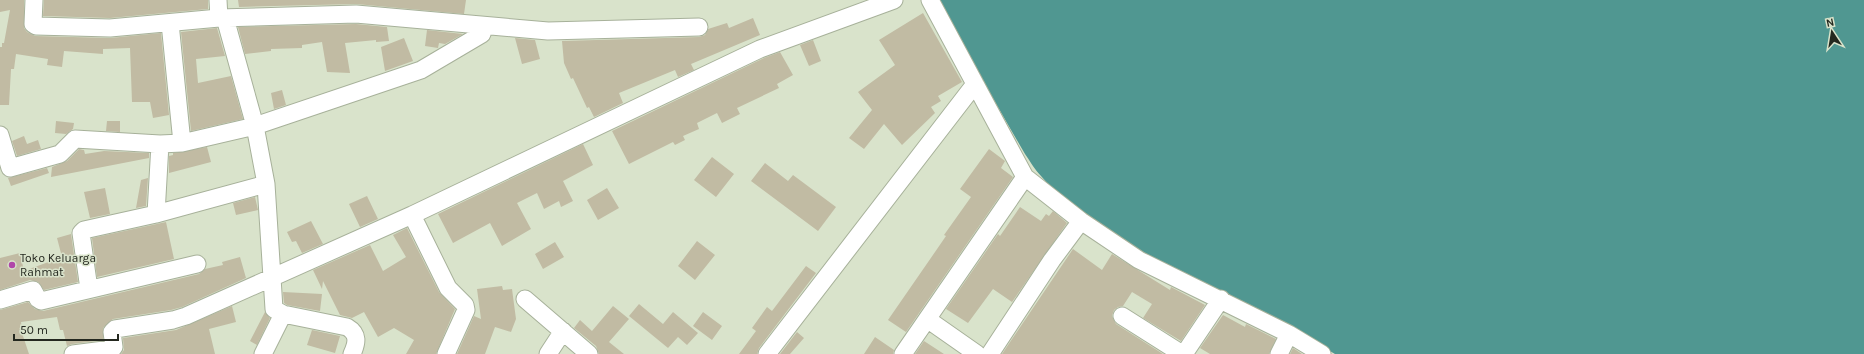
<svg xmlns="http://www.w3.org/2000/svg" width="1864" height="354" font-family="Karla,sans-serif">
  <style>
    .water { fill: #509791 }
    .building { fill: #c1bba3 }
    .lines { fill: none; stroke-linecap: round; stroke-linejoin: round }
    .minor-casing { stroke: #a7b19a; stroke-width: 19 }
    .minor { stroke: #fff; stroke-width: 17 }
    .poi-dot { fill: #b047a9; stroke: #d9e3cb; stroke-width: 1.5 }
    .labels { text-anchor: middle; dominant-baseline: central; stroke-width: 3; stroke-linejoin: round; paint-order: stroke }
    .poi-label { font-size: 12px; fill: #24281f; stroke: #d9e3cb; text-anchor: start }
  </style>
  <rect width="100%" height="100%" fill="#d9e3cb"/>
  <!-- water -->
  <path class="water" d="M936 0H1864V354H1335C1258 308 1173 276 1100 224 1079 209 1057 195 1041 176 1035 170 1030 161 1025 154Z"/>
  <!-- building -->
  <path class="building" d="M0 0H24V28L27 32 35 36 110 38 161 33 169 115 153 118 150 102H132L130 48 103 49V54L64 51 62 67 47 65 48 59 16 54 14 69H11L9 105H0V47H2V43H4L10 10 0 12Z
    M44 0H208V9L110 18 43 16Z
    M238 0H466L464 14 356 4 239 7Z
    M923 13 962 82 938 96 941 101 931 107 935 113 902 145 884 124 864 149 849 138 872 110 858 92 895 65 879 40Z
    M753 18 760 35 691 64 694 70 678 77 675 70 619 93 623 103 594 117 589 107 587 108 573 78 571 79 564 63 562 41 699 37 705 35 708 29 727 23 729 28Z
    M356 24 387 27 389 41 376 42V40L345 43 350 73 327 72 322 42 302 45V48L271 49V51L245 54 238 27Z
    M217 28 225 56 196 59 198 83 231 76 243 119 191 131 181 32Z
    M427 30 463 34 445 44 439 43 438 48 425 46Z
    M404 38 413 61 385 71 381 47Z
    M515 38 535 40 540 59 522 64Z
    M813 40 821 61 809 66 800 45Z
    M780 52 793 75 777 84 779 88 737 108 740 114 722 123 717 113 697 123 699 129 683 136 685 140 675 145 673 142 629 164 612 131 764 58Z
    M282 90 286 105 274 109 271 93Z
    M56 121 74 123 73 129 66 134 55 133Z
    M107 121H120V132L106 131Z
    M24 136 27 144 38 140 41 149 17 156 12 141Z
    M583 144 593 165 563 181 573 201 561 207 559 201 544 209 537 193 517 203 531 229 502 246 490 223 453 243 438 214Z
    M207 147 211 162 169 173V156L173 155V153Z
    M79 149 84 150 85 154 104 151 149 153V158L51 177 52 167 67 161Z
    M989 149 1005 161 1001 168 1013 177 906 332 888 320 935 252 946 236 944 235 971 197 960 189Z
    M712 157 734 174 716 197 694 180Z
    M765 163 788 181 793 175 836 207 818 231 751 181Z
    M47 168 49 173 11 186 8 178Z
    M148 178 146 206 136 208 141 180Z
    M105 188 110 214 90 218 84 192Z
    M607 188 619 208 598 220 587 200Z
    M367 196 378 219 360 227 349 204Z
    M255 197 258 210 236 215 233 203Z
    M1020 207 1041 221 1046 214 1049 216 1053 211 1067 223 1012 302 993 289 968 323 946 309 998 234 1000 236Z
    M311 221 323 244 302 253 296 241 292 242 287 232Z
    M166 222 174 259 97 277 92 238Z
    M407 228 439 292 455 309 436 354H406L414 340 394 328 378 337 364 312 352 318 340 315 323 281 322 289 313 270 370 245 383 271 406 257 393 235Z
    M71 234 78 282 44 290 38 282 30 280 0 290V258L20 253 24 271 62 257 57 238Z
    M697 241 715 255 695 280 678 266Z
    M555 242 564 257 543 269 535 254Z
    M1073 249 1102 270 1112 254 1170 290 1171 287 1205 305 1181 341 1143 318 1152 304 1132 292 1123 306 1118 307 1114 310 1112 316 1116 324 1163 354H1002Z
    M240 257 246 278 182 307 171 310 113 319 103 328V340L72 344 67 346 63 330H60L57 317 21 322 23 336 29 354H0V310L28 302 35 309 43 311 199 274 205 269 223 265 222 262Z
    M806 266 816 273 759 348 757 354H739L756 331 752 328 767 307 772 311Z
    M502 286 503 290 512 289 516 319 511 332 495 327 485 354H457L474 316 481 319 477 289Z
    M283 292 322 294 320 311 287 305 284 303Z
    M639 304 663 324 673 312 698 333 687 345 678 337 668 348 629 316Z
    M232 306 236 322 209 329 215 354H121L124 350 123 338 176 330Z
    M613 306 629 319 609 342 624 354H599L596 346 574 328 580 320 592 331Z
    M265 312 270 318 257 345 250 341Z
    M703 312 722 326 712 340 693 326Z
    M1223 315 1245 327 1246 324 1276 339 1269 354H1210L1200 348Z
    M312 330 340 336 335 353 307 345Z
    M797 332 804 338 790 354H780Z
    M875 337 894 350 893 354H864Z
    M924 341 944 354H915Z
    M1293 348 1302 354H1290Z"/>
  <g class="lines">
    <defs>
      <path id="minor" d="M34 0 33 24 36 26 110 28 219 18 356 14 548 31 699 27
        M218 0 219 18
        M930 0 1025 177 1081 221 1139 260 1289 334 1322 354
        M225 18 255 126 266 184 274 309 283 314 347 327C359 334 357 343 352 354
        M0 135 10 168 60 154 75 139 160 144 182 143 170 23
        M182 143 255 126 421 70 482 34
        M156 214 266 184
        M412 215 448 288 465 305 466 310 446 354
        M89 289 81 233 84 230 156 214 160 144
        M525 299 589 354
        M0 300 33 290 38 299 41 301 197 264
        M1122 316 1182 354
        M927 319 977 354
        M73 354 112 349 114 347 112 332 115 329 173 320 186 316 412 215 760 49 894 0
        M263 354 283 314
        M548 354 563 331
        M767 354 975 84
        M903 354 1025 177
        M990 354 1052 260 1081 221
        M1184 354 1221 299
        M1279 354 1289 334"/>
    </defs>
    <!-- minor casing -->
    <use href="#minor" class="minor-casing"/>
    <!-- minor -->
    <use href="#minor" class="minor"/>
  </g>
  <!-- markers -->
  <circle class="poi-dot" cx="12" cy="265" r="4"/>
  <g class="labels">
    <!-- poi labels -->
    <g class="poi-label">
      <text x="20" y="258">Toko Keluarga<tspan x="20" dy="14">Rahmat</tspan></text>
    </g>
  </g>
  <!-- north arrow -->
  <g transform="translate(1832 32) rotate(348)" stroke="#d9e3cb" stroke-width="3" paint-order="stroke">
  <path d="M0-3L7 15L0 10L-7 15Z" fill="#24281f"/>
  <text y="-6" font-size="11" font-weight="bold" text-anchor="middle" fill="#24281f">N</text>
  </g>
  <!-- scale -->
  <path d="M14 334v6h104v-6" fill="none" stroke="#24281f" stroke-width="2"/>
  <text x="20" y="334" font-size="12" fill="#24281f" stroke="#d9e3cb" stroke-width="3" paint-order="stroke">50 m</text>
</svg>
